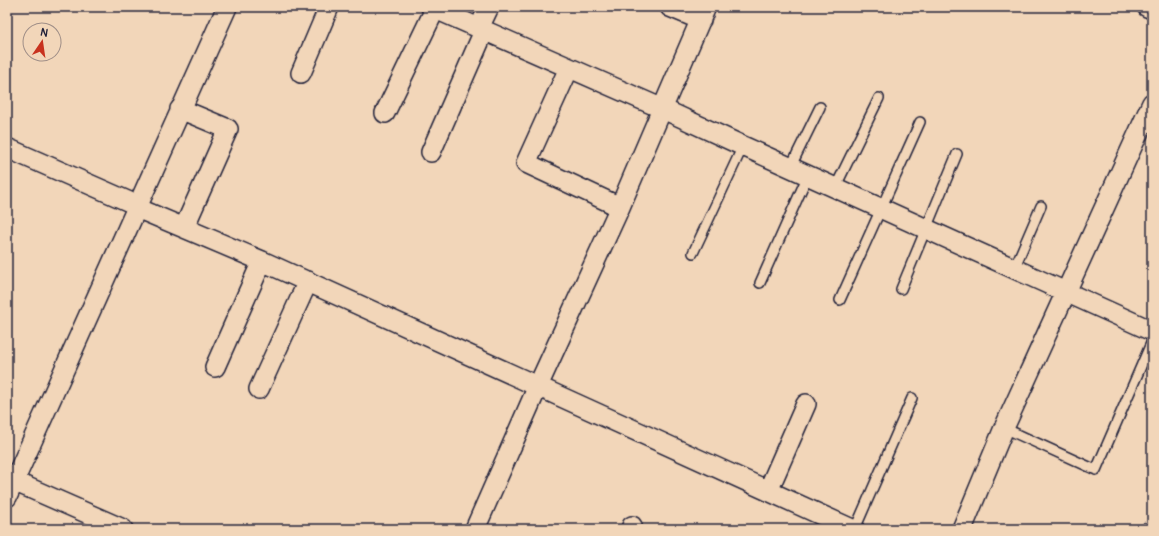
<svg xmlns="http://www.w3.org/2000/svg" width="1159" height="536" font-family="Pangolin,sans-serif">
  <style>
    .building { fill: #bea99a; stroke: #22223b }
    .lines { fill: none; stroke-linecap: round; stroke-linejoin: round }
    .service-casing { stroke: #22223b; stroke-width: 12 }
    .minor-casing { stroke: #22223b; stroke-width: 22 }
    .service { stroke: #f2d6b9; stroke-width: 9 }
    .minor { stroke: #f2d6b9; stroke-width: 19 }
  </style>
  <rect width="100%" height="100%" fill="#f2d6b9"/>
  <filter id="ink" filterUnits="userSpaceOnUse"><feTurbulence type="fractalNoise" baseFrequency=".025" numOctaves="2"/><feDisplacementMap in="SourceGraphic" scale="8" xChannelSelector="R" yChannelSelector="G"/><feConvolveMatrix kernelMatrix="1 2 1 2 8 2 1 2 1" color-interpolation-filters="sRGB"/></filter>
  <g filter="url(#ink)">
    <!-- building -->
    <path class="building" d="M1144 522 1152 526V529H1140Z"/>
    <g class="lines">
      <defs>
        <path id="service" d="M790 168 820 107
          M835 188 879 98
          M693 253 743 146
          M1014 269 1041 206
          M760 283 808 175
          M901 289 957 154
          M840 300 920 122
          M1004 428 1096 470 1152 341
          M855 529 912 398"/>
        <path id="minor" d="M431 7 663 109 743 146 1152 331
          M670 7 701 20
          M1147 7 1152 9
          M479 28 489 7
          M569 68 526 163 620 207
          M301 73 329 7
          M180 109 228 129 184 228
          M385 113 435 9
          M7 148 132 203 137 208 262 261 852 529
          M431 152 484 31
          M215 367 262 261
          M259 389 308 281
          M7 474 18 483 123 529
          M768 491 806 404
          M7 497 227 7
          M475 529 538 386 620 207 706 7
          M631 529 632 526
          M962 529 1004 428 1152 103"/>
      </defs>
      <!-- service casing -->
      <use href="#service" class="service-casing"/>
      <!-- minor casing -->
      <use href="#minor" class="minor-casing"/>
      <!-- service -->
      <use href="#service" class="service"/>
      <!-- minor -->
      <use href="#minor" class="minor"/>
    </g>
  </g>
  <!-- margin -->
  <rect width="1159" height="536" fill="none" stroke="#f2d6b9" stroke-width="24"/>
  <rect x="12" y="12" width="1135" height="512" fill="none" stroke="#22223b" stroke-width="1.5" filter="url(#ink)"/>
  <!-- north arrow -->
  <g transform="translate(42 42) rotate(13)"><circle r="19" fill="#f2d6b9" stroke="#9f8e87"/>
  <path d="M0-3L7 15L0 10L-7 15Z" fill="#c8321e"/>
  <text y="-6" font-size="11" font-weight="bold" text-anchor="middle" fill="#22223b">N</text>
  </g>
</svg>
